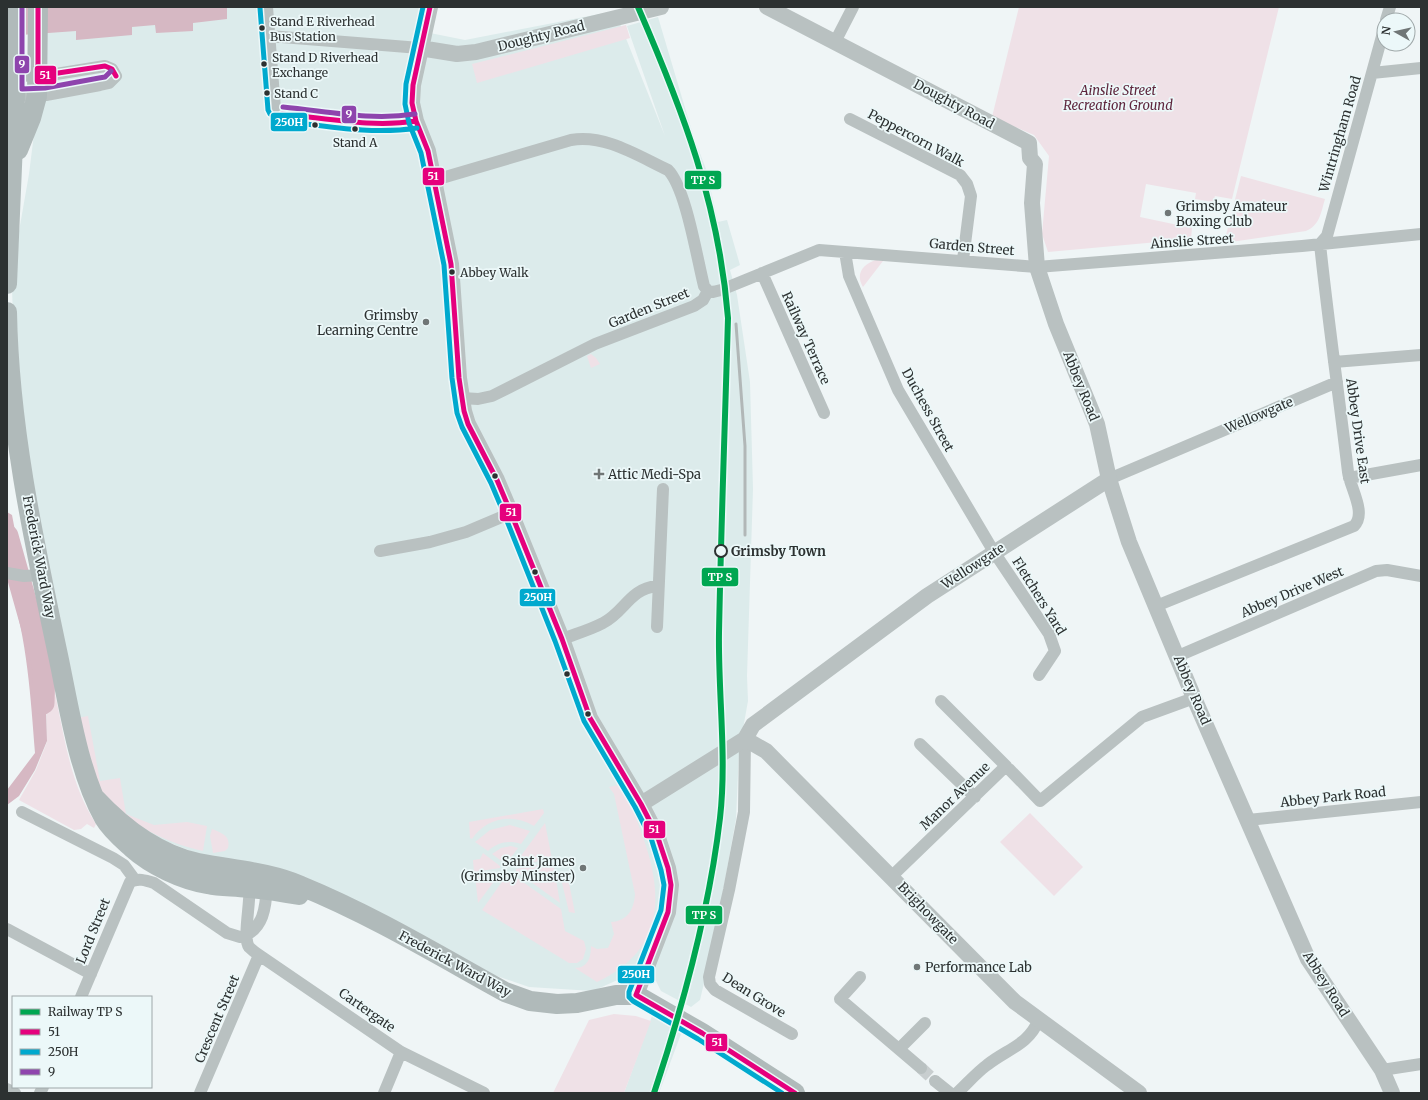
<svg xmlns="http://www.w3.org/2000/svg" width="1428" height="1100" font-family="Merriweather,serif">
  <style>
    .built { fill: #dcebeb }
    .green { fill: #efe1e7 }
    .water { fill: #d6b8c3 }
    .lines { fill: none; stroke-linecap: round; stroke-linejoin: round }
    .river { stroke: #d6b8c3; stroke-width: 23 }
    .minor-tunnel { stroke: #c8cecf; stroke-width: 12; stroke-dasharray: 12 6; stroke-linecap: butt }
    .minor { stroke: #b9c1c1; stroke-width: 12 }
    .tertiary { stroke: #b9c1c1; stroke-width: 16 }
    .primary { stroke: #b0baba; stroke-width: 20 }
    .rail { stroke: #b1b7b7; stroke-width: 3 }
    .bus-1-casing { stroke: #ecf8f9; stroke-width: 8 }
    .bus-2-casing { stroke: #ecf8f9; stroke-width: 8 }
    .bus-3-casing { stroke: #ecf8f9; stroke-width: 8 }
    .bus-1 { stroke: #e5007d; stroke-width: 5 }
    .bus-2 { stroke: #00a9ce; stroke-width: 5 }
    .bus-3 { stroke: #8e44ad; stroke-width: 5 }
    .rail-1-casing { stroke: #ecf8f9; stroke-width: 9 }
    .rail-1 { stroke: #00a651; stroke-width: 6 }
    .bus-dot { fill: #2c3131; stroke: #ecf8f9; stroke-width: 1.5 }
    .poi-dot { fill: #707676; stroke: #ecf8f9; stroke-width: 1.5 }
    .stop-dot { fill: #ecf8f9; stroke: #2c3131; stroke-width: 2 }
    .labels { text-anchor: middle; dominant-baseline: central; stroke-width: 3.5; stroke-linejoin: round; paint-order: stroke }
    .bus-label { font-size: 12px; fill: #2c3131; stroke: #ecf8f9; text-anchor: start }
    .street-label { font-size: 13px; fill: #2c3131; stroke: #ecf8f9 }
    .park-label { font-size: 13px; font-style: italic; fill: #5f273e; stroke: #ecf8f9 }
    .poi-label { font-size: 13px; fill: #2c3131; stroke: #ecf8f9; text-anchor: start }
    .stop-label { font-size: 13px; font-weight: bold; fill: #2c3131; stroke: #ecf8f9; text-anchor: start }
    .line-badge { stroke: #ecf8f9; stroke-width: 1.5 }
    .badge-label { font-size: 11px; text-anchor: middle; font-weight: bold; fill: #fff }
  </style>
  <rect width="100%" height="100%" fill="#eff5f6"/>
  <!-- built -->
  <path class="built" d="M45 7H421L415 30 465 40 615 11 665 136 627 26 658 17 694 138 706 169 718 222 727 220 740 265 730 270 737 295 750 382 753 489 747 676 748 701 739 751 736 819 715 936 700 1000 691 1007 661 991 656 981 633 973 593 991 529 987 476 969 424 942 155 837 99 796 45 570 14 349 12 288 18 237 29 174 44 54Z
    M652 1016 681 1034 659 1093H624Z"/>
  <!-- green -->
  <path class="green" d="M1019 7H1279L1232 199 1215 196 1213 202 1195 199 1196 193 1146 184 1140 217 1192 228 1191 239 1048 252 1042 234 1049 156 1034 135 992 117Z
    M626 25 630 38 477 83 472 64Z
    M1241 176 1325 199C1321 212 1320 225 1306 231L1224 243Z
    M876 260 883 261 863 287C855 274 863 264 876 260Z
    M591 354 596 358 600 364 591 368 587 356Z
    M30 598H36C43 633 50 668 57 703 66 747 72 786 96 824L94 828 87 824 81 829 74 830 19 800 36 770 47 742 46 677Z
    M88 716 100 781 120 778 126 814 154 825 187 822 207 826 203 851C165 843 119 820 98 786L77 718Z
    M618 785C630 801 637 820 644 840 665 901 661 952 597 982L575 968C588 968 591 957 591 946L597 949 608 948 614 934 611 922C628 921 634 909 635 894L614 794 609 787Z
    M543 809 544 813 534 826C512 813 486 818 472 839L470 838 469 822Z
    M1030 813 1083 867 1054 896 1000 842Z
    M545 823 552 859 516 865 515 864Z
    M510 825 530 831 521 844C508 840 498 842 488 851L475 842 490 830Z
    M212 829C222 833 231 836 228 848L225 851 213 853 210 836Z
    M511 846 518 848 509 860 503 862 492 854 501 848Z
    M483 853 500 866V868L474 872 473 860 480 859Z
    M553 862 560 903 516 871V869Z
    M501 872 478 903 475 876Z
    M513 875 561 909 565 931 584 941 586 949 583 959 577 963H569L482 910 506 876Z
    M568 878 575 913 569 912 561 879Z
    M614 1014 636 1016 651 1021 624 1093H553L589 1020Z"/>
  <!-- water -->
  <path class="water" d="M7 7H227V19L193 23V31L156 33 155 25 132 27V35L76 40V31L7 36Z
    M7 512 12 515 20 557 7 555Z
    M10 587 22 591 29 603 45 677 47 741 35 770 19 796 7 805V790L35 753C31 701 27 637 10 587Z"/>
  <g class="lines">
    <!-- river -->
    <path class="river" d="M7 536 44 668 43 703"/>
    <!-- minor-tunnel -->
    <path class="minor-tunnel" d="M921 1068 935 1081"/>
    <!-- minor -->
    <path class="minor" d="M267 7 275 109 282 114C326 117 373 131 416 121
      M1386 20 1390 7
      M269 36 420 48
      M835 42 853 7
      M1372 73 1421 68
      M15 96 46 95 100 85 109 83 116 76 112 69 105 66 50 75 15 76
      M850 119 960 175 967 184 971 196 963 260
      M435 180 571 140C605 134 638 156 668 170 686 188 697 259 704 286L708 291
      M1320 244 1327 236 1384 29
      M845 252 849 276 898 390 994 552 1049 634 1055 651 1039 675
      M762 273 824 413
      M1334 362 1421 355
      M462 398 478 399 492 396 595 344 694 306 703 300 708 291 713 292 721 290 819 250 1037 267 1302 246 1421 234
      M1349 478 1421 465
      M1109 479 1337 382
      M380 551 430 542 466 532 511 513
      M7 573 24 576 41 575
      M1156 606 1354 526C1367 513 1350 488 1348 472 1339 396 1328 320 1320 244
      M657 627 663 489
      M562 639C575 634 590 630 603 623 625 612 629 589 657 586
      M1178 656 1376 571 1387 570 1421 576
      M745 739 744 812 729 890 709 977 710 984 715 990 792 1034
      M920 744 975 797
      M1009 769 1040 801 1142 717 1194 698
      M22 812 113 858 124 865 135 880
      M1248 820 1421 802
      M892 876 1006 766 941 701
      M249 882C252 898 242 937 249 947 252 950 256 953 259 955L401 1052 484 1093
      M7 929 91 974
      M860 977 840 999 921 1068
      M81 997 130 882C138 878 145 880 154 883L227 933 240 937C264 931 266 906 267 885
      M899 1049 925 1023
      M1382 1070 1421 1064
      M935 1081 950 1093
      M7 1089 15 1093
      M40 1093 43 1087
      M200 1093 259 955
      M384 1093 401 1052
      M957 1093C967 1084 976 1073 987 1065 1007 1049 1029 1045 1039 1019"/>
    <!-- tertiary -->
    <path class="tertiary" d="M430 7 413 85 412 103 416 121 428 151 451 264 459 378 464 411 468 424 497 480 511 513 562 639 590 718 641 804 657 835 668 868 671 885 668 912 636 995
      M767 7 1029 143 1030 158 1035 164 1032 203 1037 267 1056 324 1097 424 1109 479 1129 542 1194 698 1308 959 1382 1070 1392 1093
      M420 48 457 54 476 52 661 7
      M745 739 766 751 1015 1002 1139 1093
      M641 804 745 739 753 725 927 596 1109 479"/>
    <!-- primary -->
    <path class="primary" d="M18 150 31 118 37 96 38 7
      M7 284 15 96V7
      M7 312C9 428 34 542 58 655 69 707 78 771 104 818 111 830 122 839 132 848 151 865 182 880 208 884 221 887 235 886 248 888 265 889 282 892 299 895
      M95 798C123 828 157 854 198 863 233 870 269 872 301 886 372 915 438 955 505 992L530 1001 557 1004 577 1003 616 995H636L702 1033 795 1093"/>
    <!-- rail -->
    <path class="rail" d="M736 324 745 446V535"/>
    <defs>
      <path id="bus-1" d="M38 7V76L105 66 112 69 116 76
        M430 7 413 85 412 103 416 121 428 151 451 264 459 378 464 411 468 424 497 480 511 513 562 639 590 718 641 804 657 835 668 868 671 885 668 912 636 995
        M282 114C327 118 371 128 416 121
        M636 995 702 1033 795 1093"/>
      <path id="bus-2" d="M423 7 406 84 405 104 409 123 421 153 444 265 452 378 457 413 462 427 491 483 505 516 555 641 584 721 635 807 651 838 661 870 664 885 661 910 629 992V997L633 1001 698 1039 782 1093
        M260 8 268 110 270 114 281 121C326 126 371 135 417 128"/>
      <path id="bus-3" d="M22 7V89L45 88 99 78 105 77 111 71
        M283 107C327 111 370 121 415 114"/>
    </defs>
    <!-- bus-1 casing -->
    <use href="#bus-1" class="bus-1-casing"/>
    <!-- bus-2 casing -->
    <use href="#bus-2" class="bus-2-casing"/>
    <!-- bus-3 casing -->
    <use href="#bus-3" class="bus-3-casing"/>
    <!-- bus-1 -->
    <use href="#bus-1" class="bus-1"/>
    <!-- bus-2 -->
    <use href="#bus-2" class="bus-2"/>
    <!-- bus-3 -->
    <use href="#bus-3" class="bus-3"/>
    <defs>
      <path id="rail-1" d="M638 7C683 111 719 204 728 318 725 423 721 528 719 633 718 694 727 757 720 818 709 912 684 1003 654 1093"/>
    </defs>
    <!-- rail-1 casing -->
    <use href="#rail-1" class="rail-1-casing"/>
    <!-- rail-1 -->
    <use href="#rail-1" class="rail-1"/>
  </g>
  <!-- markers -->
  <g class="bus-dot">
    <circle cx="262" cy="28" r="3.5"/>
    <circle cx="264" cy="64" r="3.5"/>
    <circle cx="267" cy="93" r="3.5"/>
    <circle cx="315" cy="125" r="3.5"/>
    <circle cx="355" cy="129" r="3.5"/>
    <circle cx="452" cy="272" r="3.5"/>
    <circle cx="495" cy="476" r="3.5"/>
    <circle cx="535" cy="572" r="3.5"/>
    <circle cx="567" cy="674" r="3.5"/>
    <circle cx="588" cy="714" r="3.5"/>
  </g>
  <g class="poi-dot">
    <circle cx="1168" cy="213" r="4"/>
    <circle cx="426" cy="322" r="4"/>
    <path d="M597 468h4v4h4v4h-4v4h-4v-4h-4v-4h4z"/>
    <circle cx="583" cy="868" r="4"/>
    <circle cx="917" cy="967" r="4"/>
  </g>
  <circle class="stop-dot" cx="721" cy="551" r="6"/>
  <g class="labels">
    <!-- bus labels -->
    <g class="bus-label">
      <text x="270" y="21">Stand E Riverhead<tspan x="270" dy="15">Bus Station</tspan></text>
      <text x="272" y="57">Stand D Riverhead<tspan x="272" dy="15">Exchange</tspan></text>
      <text x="274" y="93">Stand C</text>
      <text x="355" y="142" text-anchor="middle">Stand A</text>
      <text x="460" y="272">Abbey Walk</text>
    </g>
    <!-- street labels -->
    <g class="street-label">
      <text transform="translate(541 36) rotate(-14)">Doughty Road</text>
      <text transform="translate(954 104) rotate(28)">Doughty Road</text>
      <text transform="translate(1340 134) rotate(-74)">Wintringham Road</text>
      <text transform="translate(916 138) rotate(28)">Peppercorn Walk</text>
      <text transform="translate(1192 241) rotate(-4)">Ainslie Street</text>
      <text transform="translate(972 247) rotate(5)">Garden Street</text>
      <text transform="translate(649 308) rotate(-22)">Garden Street</text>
      <text transform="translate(806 338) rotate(66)">Railway Terrace</text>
      <text transform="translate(1081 386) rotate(68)">Abbey Road</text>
      <text transform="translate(928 410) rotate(61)">Duchess Street</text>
      <text transform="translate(1259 415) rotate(-23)">Wellowgate</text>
      <text transform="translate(1358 431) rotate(82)">Abbey Drive East</text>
      <text transform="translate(39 557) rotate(79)">Frederick Ward Way</text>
      <text transform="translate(973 566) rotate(-33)">Wellowgate</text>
      <text transform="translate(1292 592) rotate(-23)">Abbey Drive West</text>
      <text transform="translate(1039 596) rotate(58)">Fletchers Yard</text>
      <text transform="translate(1192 690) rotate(67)">Abbey Road</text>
      <text transform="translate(955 796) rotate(-44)">Manor Avenue</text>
      <text transform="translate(1333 797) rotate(-6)">Abbey Park Road</text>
      <text transform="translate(928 913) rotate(46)">Brighowgate</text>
      <text transform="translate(93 931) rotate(-68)">Lord Street</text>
      <text transform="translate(455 964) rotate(28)">Frederick Ward Way</text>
      <text transform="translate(1326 984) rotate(58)">Abbey Road</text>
      <text transform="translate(754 995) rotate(32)">Dean Grove</text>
      <text transform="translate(367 1010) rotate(35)">Cartergate</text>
      <text transform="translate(217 1019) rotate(-67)">Crescent Street</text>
    </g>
    <!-- park labels -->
    <g class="park-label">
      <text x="1118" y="90">Ainslie Street<tspan x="1118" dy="15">Recreation Ground</tspan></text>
    </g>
    <!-- poi labels -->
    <g class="poi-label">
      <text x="1176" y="206">Grimsby Amateur<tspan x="1176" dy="15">Boxing Club</tspan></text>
      <text x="418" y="315" text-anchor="end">Grimsby<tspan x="418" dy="15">Learning Centre</tspan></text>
      <text x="608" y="474">Attic Medi-Spa</text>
      <text x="575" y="861" text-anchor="end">Saint James<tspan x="575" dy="15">(Grimsby Minster)</tspan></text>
      <text x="925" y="967">Performance Lab</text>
    </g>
    <!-- stop labels -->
    <g class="stop-label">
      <text x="731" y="551">Grimsby Town</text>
    </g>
  </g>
  <g class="line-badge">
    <rect x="14" y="55" width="16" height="19" rx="4" fill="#8e44ad"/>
    <rect x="34" y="65" width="23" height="20" rx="4" fill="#e5007d"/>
    <rect x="341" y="105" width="16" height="19" rx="4" fill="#8e44ad"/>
    <rect x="270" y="112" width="38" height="20" rx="4" fill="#00a9ce"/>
    <rect x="422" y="167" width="23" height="19" rx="4" fill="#e5007d"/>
    <rect x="684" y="170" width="38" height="20" rx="4" fill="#00a651"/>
    <rect x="499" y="503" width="23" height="19" rx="4" fill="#e5007d"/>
    <rect x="701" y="567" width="38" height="20" rx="4" fill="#00a651"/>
    <rect x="519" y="588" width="37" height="19" rx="4" fill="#00a9ce"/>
    <rect x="643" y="820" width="23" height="19" rx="4" fill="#e5007d"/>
    <rect x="685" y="905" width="38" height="20" rx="4" fill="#00a651"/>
    <rect x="617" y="965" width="38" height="19" rx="4" fill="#00a9ce"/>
    <rect x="705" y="1033" width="23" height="19" rx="4" fill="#e5007d"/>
  </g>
  <g class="badge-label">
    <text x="22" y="68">9</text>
    <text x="45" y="79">51</text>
    <text x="349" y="118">9</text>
    <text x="289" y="126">250H</text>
    <text x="433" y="180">51</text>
    <text x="703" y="184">TP S</text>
    <text x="511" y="516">51</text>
    <text x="720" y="581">TP S</text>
    <text x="538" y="601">250H</text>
    <text x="654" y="833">51</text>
    <text x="704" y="919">TP S</text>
    <text x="636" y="978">250H</text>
    <text x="717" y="1046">51</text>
  </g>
  <!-- border -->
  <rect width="1428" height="1100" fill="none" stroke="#2c3131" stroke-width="16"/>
  <!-- legend -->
  <rect x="12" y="996" width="140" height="92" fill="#ecf8f9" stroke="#9fa8a9"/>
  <rect x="20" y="1009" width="20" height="6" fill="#00a651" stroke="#9fa8a9"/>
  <text x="48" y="1016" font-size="12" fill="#2c3131">Railway TP S</text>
  <rect x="20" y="1029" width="20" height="6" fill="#e5007d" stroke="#9fa8a9"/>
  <text x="48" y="1036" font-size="12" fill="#2c3131">51</text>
  <rect x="20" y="1049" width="20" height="6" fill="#00a9ce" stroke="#9fa8a9"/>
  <text x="48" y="1056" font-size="12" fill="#2c3131">250H</text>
  <rect x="20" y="1069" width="20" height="6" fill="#8e44ad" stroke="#9fa8a9"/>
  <text x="48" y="1076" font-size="12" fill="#2c3131">9</text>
  <!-- north arrow -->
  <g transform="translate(1396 32) rotate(278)"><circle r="19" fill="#ecf8f9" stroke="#9fa8a9"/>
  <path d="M0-3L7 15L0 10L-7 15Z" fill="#707676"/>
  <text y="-6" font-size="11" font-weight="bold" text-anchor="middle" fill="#2c3131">N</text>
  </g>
</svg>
